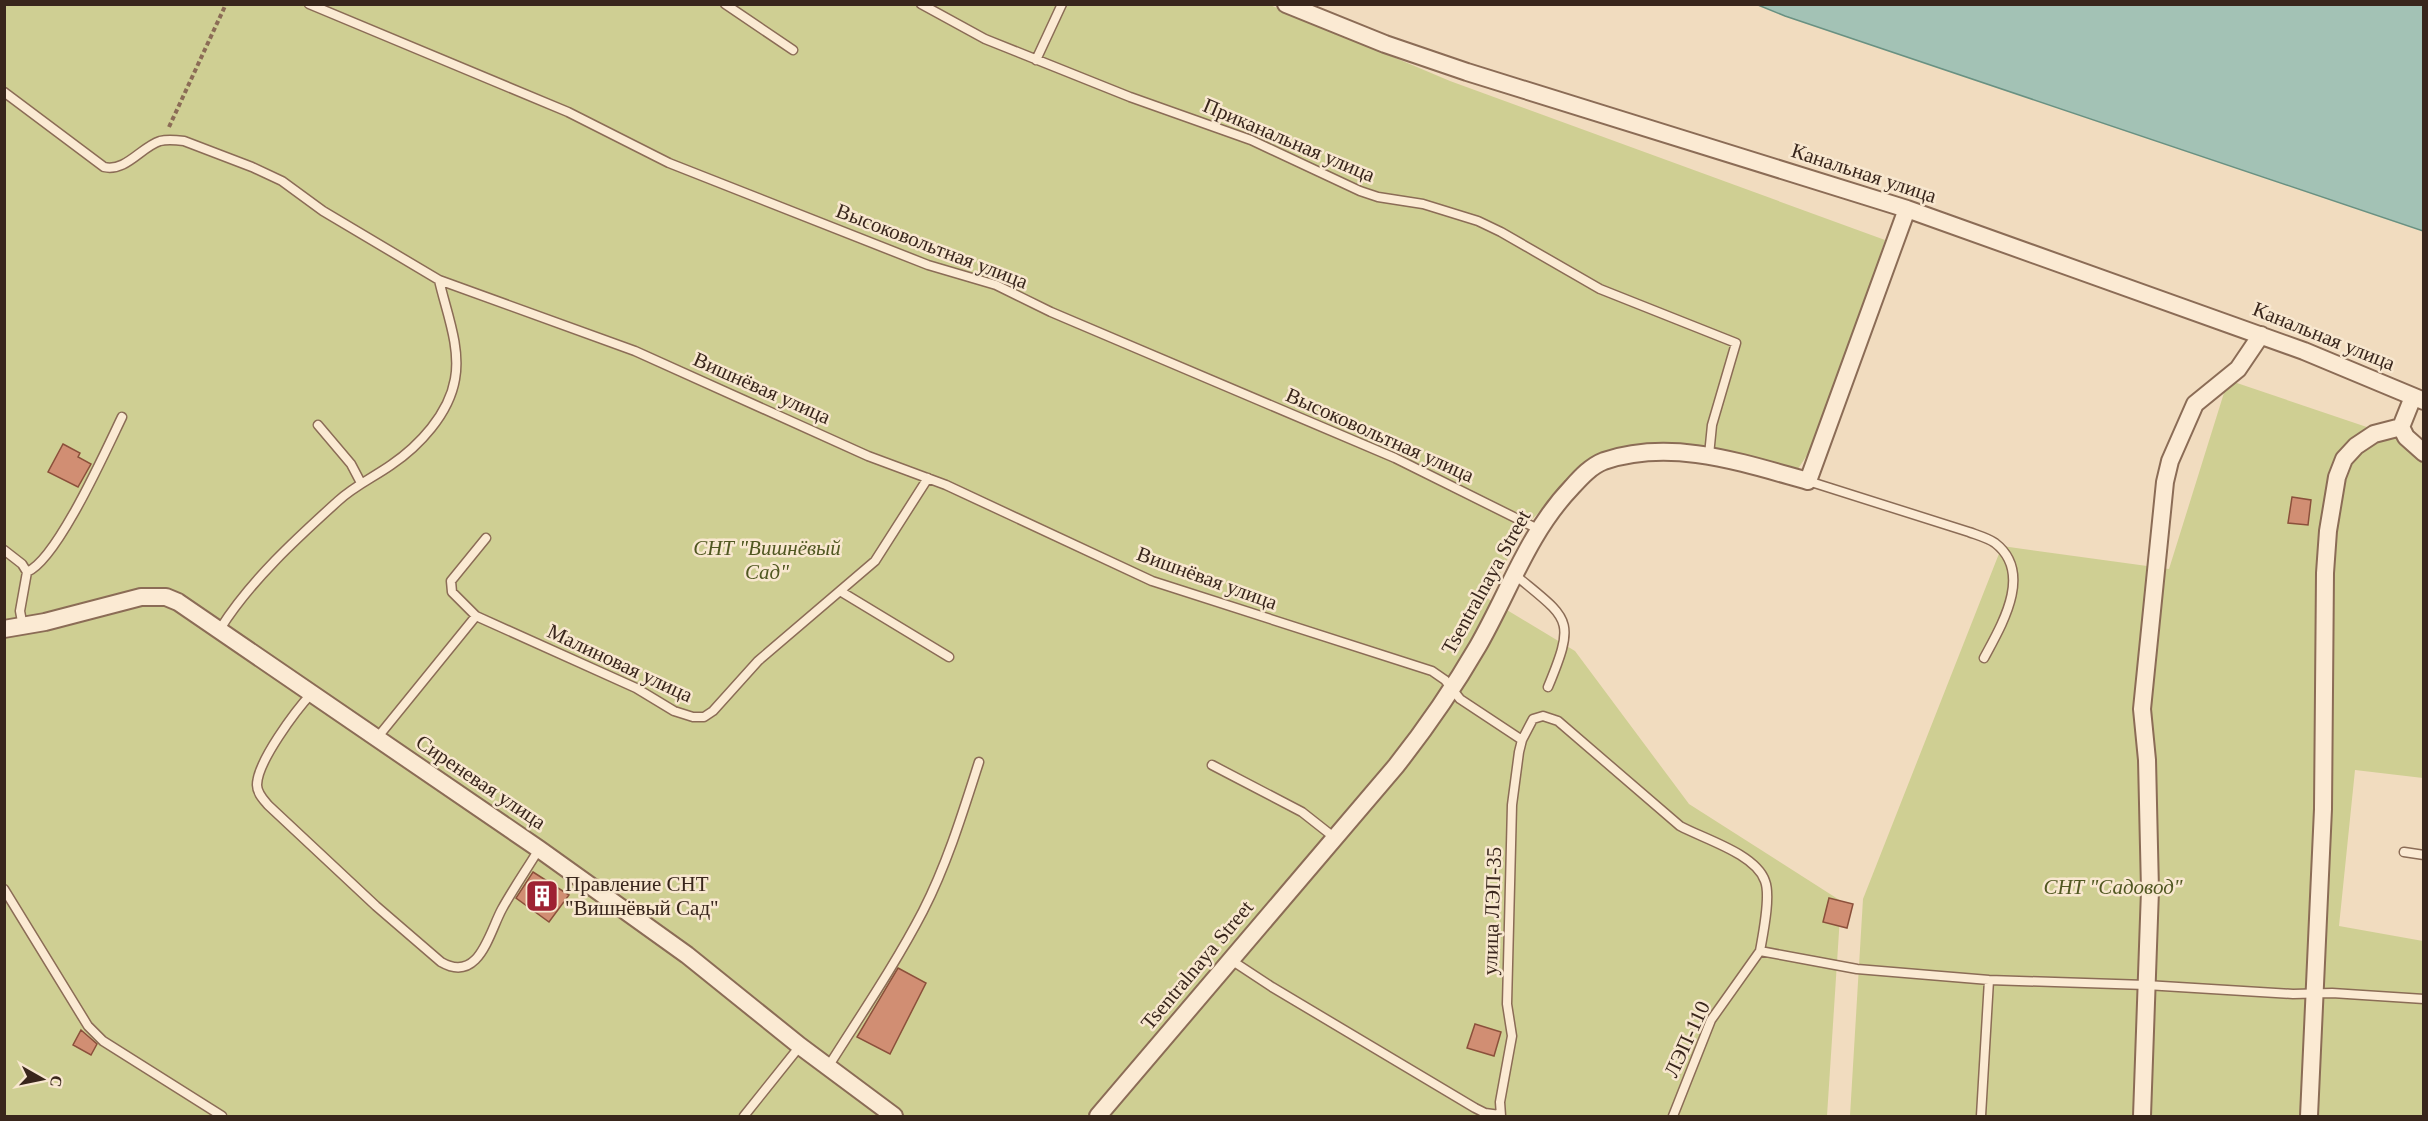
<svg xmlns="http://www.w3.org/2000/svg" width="2428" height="1121" font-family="Georgia,serif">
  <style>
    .green { fill: #cfcf93 }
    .water { fill: #a3c2b5; stroke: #699182; stroke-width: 1.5 }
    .building { fill: #d18e73; stroke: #8b503b; stroke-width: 1.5 }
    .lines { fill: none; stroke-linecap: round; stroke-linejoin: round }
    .lane-casing { stroke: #8b6c56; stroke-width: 11 }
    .street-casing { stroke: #8b6c56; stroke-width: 20 }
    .path { stroke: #8b6c56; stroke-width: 4; stroke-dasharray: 4.5 3; stroke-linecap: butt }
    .lane { stroke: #fbead3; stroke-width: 8 }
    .street { stroke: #fbead3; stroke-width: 16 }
    .labels { text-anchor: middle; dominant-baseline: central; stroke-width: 5; stroke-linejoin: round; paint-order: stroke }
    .street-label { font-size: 21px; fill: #39261c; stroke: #f8e7cf }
    .park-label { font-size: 21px; font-style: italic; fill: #505721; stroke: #f8e7cf }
    .poi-label { font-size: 21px; fill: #39261c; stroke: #f8e7cf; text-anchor: start }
  </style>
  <rect width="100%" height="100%" fill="#f1dcbf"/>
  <!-- green -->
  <path class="green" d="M5 5H1270L1450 81 1885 240 1821 434 1790 481 1671 453 1594 459 1525 526 1487 598 1575 651 1689 804 1841 901 1827 1116H5Z
    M2228 380 2423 446V778L2355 770 2339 926 2423 941V1116H1850L1863 899 2002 546 2169 569Z"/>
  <!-- water -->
  <path class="water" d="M1758 5H2423V231L1785 16Z"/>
  <!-- building -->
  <path class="building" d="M63 444 80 453 78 457 91 464 78 487 48 472Z
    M2292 497 2311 500 2308 525 2288 523Z
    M533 872 569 895 549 922 516 898Z
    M1829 898 1853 904 1847 928 1823 922Z
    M898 968 926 983 890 1054 857 1037Z
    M1475 1024 1501 1032 1494 1056 1467 1048Z
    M81 1030 97 1044 91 1055 73 1045Z"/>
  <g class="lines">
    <defs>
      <path id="lane" d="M309 4 568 112 669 163 928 265 996 285 1051 312 1395 458 1538 529
        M725 4 793 50
        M921 4 985 39 1130 97 1251 140 1360 191 1378 197 1423 204 1478 221 1501 232 1600 289 1736 343 1712 425 1709 455
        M1036 60 1062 4
        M4 92 104 167C126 172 141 147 160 141 168 139 176 140 184 141L252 167 282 181 323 211 439 280 635 351 868 456 946 485 1152 581 1432 671 1445 680 1460 699 1522 740
        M318 425 351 464 361 483
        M1808 481 1969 532C1977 535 1988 538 1995 543 2034 573 2001 626 1984 658
        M486 538 451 581 452 592 476 616 636 688 674 711 693 717H704L713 711 758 661 875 561 928 478
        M4 550 22 564 27 572 20 611 23 627
        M27 572C57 560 106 450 122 417
        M1514 574C1569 620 1577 617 1548 687
        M840 591 949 657
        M220 629C251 580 296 539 338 501 354 486 374 477 391 465 419 446 449 414 455 379 461 347 446 311 439 280
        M312 693C296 710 257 762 257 785 257 793 263 799 268 805L376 906 441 962C479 984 489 933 502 909 513 889 527 869 539 849
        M377 738 476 616
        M1212 765 1302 812 1335 838
        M2404 852 2424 855
        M4 889 88 1026 103 1041 222 1116
        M1231 960 1272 987 1475 1108 1485 1113 1500 1115
        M828 1067C860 1016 895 965 923 911 947 864 963 812 979 762
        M744 1116 800 1046
        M1501 1116 1500 1102 1512 1036 1507 1004 1512 805 1519 752 1522 740 1533 719 1543 716 1558 721 1680 826C1704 839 1756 854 1765 881 1771 896 1763 934 1760 951L1857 969 1989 980 2146 985 2293 994 2332 993 2424 999
        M1673 1116 1711 1020 1760 951
        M1981 1116 1989 980"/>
      <path id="street" d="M1286 4 1385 44 1467 72 1907 209 2304 351 2424 401
        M2413 397 2401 427 2406 437 2424 453
        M4 629 45 622 141 597H166L178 602 539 849 687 955 800 1046 894 1116
        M1098 1116 1396 766C1426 728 1453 689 1478 646 1509 592 1528 533 1572 487 1581 477 1591 466 1604 461 1672 438 1743 463 1808 481L1907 209
        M2142 1116 2150 890 2147 760 2142 709 2165 482 2170 461 2195 404 2238 369 2261 335
        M2309 1116 2323 809 2325 573 2328 531 2337 477 2344 459 2356 446 2374 434 2401 427"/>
    </defs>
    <!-- lane casing -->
    <use href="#lane" class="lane-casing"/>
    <!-- street casing -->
    <use href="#street" class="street-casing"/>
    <!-- path -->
    <path class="path" d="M169 127 226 4"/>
    <!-- lane -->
    <use href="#lane" class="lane"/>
    <!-- street -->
    <use href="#street" class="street"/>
  </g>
  <!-- icons -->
  <defs>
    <symbol id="building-square" viewBox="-11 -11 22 22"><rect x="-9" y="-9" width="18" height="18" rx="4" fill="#9e2233" stroke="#f8e7cf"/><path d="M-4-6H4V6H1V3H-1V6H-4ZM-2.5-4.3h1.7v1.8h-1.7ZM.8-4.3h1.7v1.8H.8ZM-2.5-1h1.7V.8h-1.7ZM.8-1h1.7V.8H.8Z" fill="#fff"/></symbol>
  </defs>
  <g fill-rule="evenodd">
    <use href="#building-square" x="523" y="877" width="38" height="38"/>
  </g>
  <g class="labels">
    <!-- street labels -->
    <g class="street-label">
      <text transform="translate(1289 140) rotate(23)">Приканальная улица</text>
      <text transform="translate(1864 173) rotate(18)">Канальная улица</text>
      <text transform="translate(932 246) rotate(21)">Высоковольтная улица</text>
      <text transform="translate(2324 336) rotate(22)">Канальная улица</text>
      <text transform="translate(762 388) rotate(24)">Вишнёвая улица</text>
      <text transform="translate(1380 435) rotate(24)">Высоковольтная улица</text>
      <text transform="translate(1207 578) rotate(20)">Вишнёвая улица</text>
      <text transform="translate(1486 582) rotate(-61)">Tsentralnaya Street</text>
      <text transform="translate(620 663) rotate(25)">Малиновая улица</text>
      <text transform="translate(481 782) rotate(34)">Сиреневая улица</text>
      <text transform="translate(1492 911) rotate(-88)">улица ЛЭП-35</text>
      <text transform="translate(1197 965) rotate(-50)">Tsentralnaya Street</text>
      <text transform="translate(1687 1039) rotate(-65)">ЛЭП-110</text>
    </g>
    <!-- park labels -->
    <g class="park-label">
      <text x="767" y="548">СНТ "Вишнёвый<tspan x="767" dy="24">Сад"</tspan></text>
      <text x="2113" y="887">СНТ "Садовод"</text>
    </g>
    <!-- poi labels -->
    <g class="poi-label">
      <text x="565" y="884">Правление СНТ<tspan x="565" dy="24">"Вишнёвый Сад"</tspan></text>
    </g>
  </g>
  <!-- border -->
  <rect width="2428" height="1121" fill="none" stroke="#39261c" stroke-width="12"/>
  <!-- north arrow -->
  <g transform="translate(42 1079) rotate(99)" stroke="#f8e7cf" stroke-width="4.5" paint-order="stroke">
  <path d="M0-4.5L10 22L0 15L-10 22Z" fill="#39261c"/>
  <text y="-9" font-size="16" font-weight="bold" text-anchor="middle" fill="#39261c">С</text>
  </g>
</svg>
